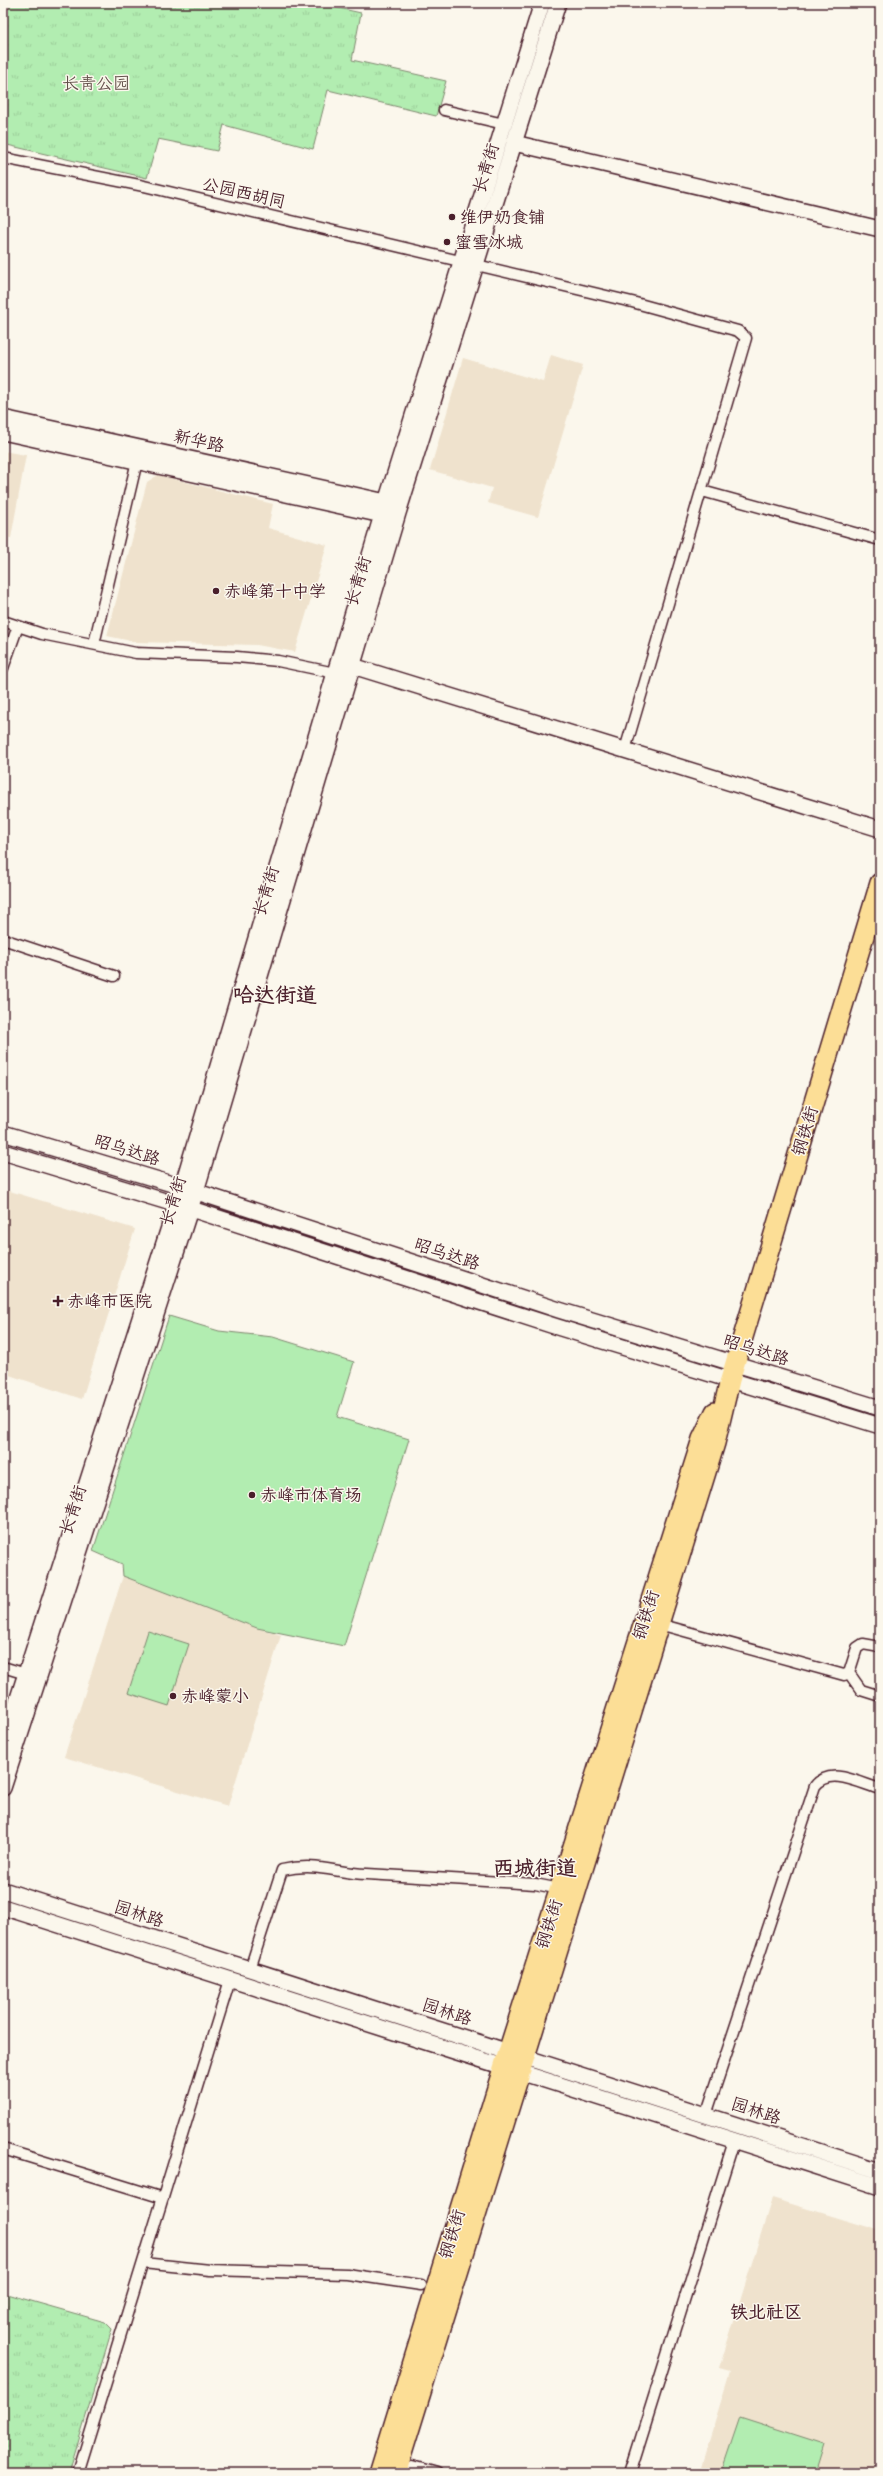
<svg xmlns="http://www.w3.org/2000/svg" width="883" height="2476" font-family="Caveat,'LXGW WenKai TC',sans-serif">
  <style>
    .built { fill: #efe2cd }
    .grass { fill: url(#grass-tufts); stroke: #7e866e }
    .pitch { fill: #b2edb1; stroke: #7e866e }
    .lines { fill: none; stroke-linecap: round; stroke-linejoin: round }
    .street-casing { stroke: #4a1f2b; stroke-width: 13 }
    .secondary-casing { stroke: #4a1f2b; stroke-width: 18 }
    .highway-casing { stroke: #4a1f2b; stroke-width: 22 }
    .street { stroke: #fbf7ec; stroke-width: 10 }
    .secondary { stroke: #fbf7ec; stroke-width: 15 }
    .highway { stroke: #fcde96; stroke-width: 19 }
    .poi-dot { fill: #4a1f2b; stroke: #fbf7ec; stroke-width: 1.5 }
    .labels { text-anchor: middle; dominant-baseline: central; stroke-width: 3; stroke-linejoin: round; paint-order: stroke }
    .park-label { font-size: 17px; fill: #64524c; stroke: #fbf7ec }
    .street-label { font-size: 17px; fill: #4a1f2b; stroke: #fbf7ec }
    .poi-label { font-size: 17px; fill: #4a1f2b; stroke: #fbf7ec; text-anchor: start }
    .neighbourhood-label { font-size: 18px; font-weight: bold; fill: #4a1f2b; stroke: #fbf7ec }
    .district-label { font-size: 21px; font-weight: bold; fill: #4a1f2b; stroke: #fbf7ec }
  </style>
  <defs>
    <pattern id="grass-tufts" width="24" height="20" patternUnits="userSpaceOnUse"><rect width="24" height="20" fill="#b2edb1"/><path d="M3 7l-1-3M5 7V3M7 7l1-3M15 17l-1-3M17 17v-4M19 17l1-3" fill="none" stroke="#9bcb98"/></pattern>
  </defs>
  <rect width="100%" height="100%" fill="#fbf7ec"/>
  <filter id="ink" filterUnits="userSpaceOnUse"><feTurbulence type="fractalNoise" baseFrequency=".025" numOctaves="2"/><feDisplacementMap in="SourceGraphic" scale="8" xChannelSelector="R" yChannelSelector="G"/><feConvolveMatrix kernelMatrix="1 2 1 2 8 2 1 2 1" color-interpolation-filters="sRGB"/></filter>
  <g filter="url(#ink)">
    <!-- built -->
    <path class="built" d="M551 355 583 365 538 517 488 503 492 488 430 470 463 358 543 382Z
      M3 451 26 455 11 538 3 537Z
      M158 475 273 504 268 528 327 545 295 652 257 645 136 642 107 636 147 482Z
      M3 1189 135 1229 82 1399 3 1373Z
      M123 1576 257 1628 281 1635 228 1806 64 1757Z
      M772 2198 880 2231V2473H699L730 2372 719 2369Z"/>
    <!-- grass -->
    <path class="grass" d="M3 3H316L361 13 352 60 446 81 436 116 328 90 313 149 224 125 217 151 158 139 147 178 3 144Z
      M3 2293 105 2322 112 2329 69 2473H3Z"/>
    <!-- pitch -->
    <path class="pitch" d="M169 1316 219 1331 273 1337 354 1362 337 1417 409 1439 344 1646 257 1628 123 1576 122 1564 93 1551Z
      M148 1631 189 1644 169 1706 128 1693Z
      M740 2417 824 2444 815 2473H721Z"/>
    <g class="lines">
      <defs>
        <path id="street" d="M444 110 504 124
          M3 158 144 186 632 302 738 331 746 338 625 750
          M702 491 880 540
          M3 621 42 634 136 653 237 657 278 661 335 673
          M94 644 137 461
          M3 668 18 626
          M3 939 114 976
          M659 1624 844 1675 849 1673 857 1648 863 1644 880 1647
          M3 1667 26 1674
          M849 1673 861 1690 880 1696
          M250 1969 282 1870C318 1862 334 1873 367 1874 423 1877 479 1881 535 1884L560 1889
          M706 2115 815 1786C831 1766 859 1783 880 1789
          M3 2149 163 2198
          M143 2263 210 2270 347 2274 421 2285
          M412 2466 437 2473
          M78 2473 230 1980
          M630 2473 734 2141"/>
        <path id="secondary" d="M514 143 880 229
          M3 418 386 502
          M3 432 382 515
          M343 663 880 829
          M3 1133 182 1187 559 1310 880 1408
          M3 1152 191 1209 554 1326 880 1426
          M3 1745 182 1187 382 515 542 3
          M3 1788 196 1191 398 513 558 3
          M3 1890 880 2171
          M3 1907 880 2187"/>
        <path id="highway" d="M379 2473 508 2052 702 1439 715 1412
          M396 2473 715 1443 730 1380 880 883"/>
      </defs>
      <!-- street casing -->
      <use href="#street" class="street-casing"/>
      <!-- secondary casing -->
      <use href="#secondary" class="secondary-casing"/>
      <!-- highway casing -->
      <use href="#highway" class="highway-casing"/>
      <!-- street -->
      <use href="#street" class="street"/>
      <!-- secondary -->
      <use href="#secondary" class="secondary"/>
      <!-- highway -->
      <use href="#highway" class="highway"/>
    </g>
  </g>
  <!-- markers -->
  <g class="poi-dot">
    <circle cx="452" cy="217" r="4"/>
    <circle cx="447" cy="242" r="4"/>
    <circle cx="216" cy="591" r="4"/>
    <path d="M56 1295h4v4h4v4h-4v4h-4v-4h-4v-4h4z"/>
    <circle cx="252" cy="1495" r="4"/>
    <circle cx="173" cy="1696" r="4"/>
  </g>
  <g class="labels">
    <!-- park labels -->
    <g class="park-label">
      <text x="96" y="83">长青公园</text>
    </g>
    <!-- street labels -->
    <g class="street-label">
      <text transform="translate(486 168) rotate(-73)">长青街</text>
      <text transform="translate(244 193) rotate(13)">公园西胡同</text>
      <text transform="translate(199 441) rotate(12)">新华路</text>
      <text transform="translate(358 581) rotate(-73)">长青街</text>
      <text transform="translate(266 891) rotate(-73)">长青街</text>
      <text transform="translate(805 1131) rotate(-73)">钢铁街</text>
      <text transform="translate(127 1150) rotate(17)">昭乌达路</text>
      <text transform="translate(173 1201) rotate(-73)">长青街</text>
      <text transform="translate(447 1254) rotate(18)">昭乌达路</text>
      <text transform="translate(756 1350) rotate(17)">昭乌达路</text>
      <text transform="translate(73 1510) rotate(-72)">长青街</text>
      <text transform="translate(646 1615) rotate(-72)">钢铁街</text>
      <text transform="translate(139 1914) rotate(18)">园林路</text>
      <text transform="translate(549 1924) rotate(-72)">钢铁街</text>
      <text transform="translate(447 2012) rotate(18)">园林路</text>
      <text transform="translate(756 2111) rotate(18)">园林路</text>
      <text transform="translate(452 2234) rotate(-73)">钢铁街</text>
    </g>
    <!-- poi labels -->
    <g class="poi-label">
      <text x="460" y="217">维伊奶食铺</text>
      <text x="455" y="242">蜜雪冰城</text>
      <text x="224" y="591">赤峰第十中学</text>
      <text x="67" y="1301">赤峰市医院</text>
      <text x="260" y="1495">赤峰市体育场</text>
      <text x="181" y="1696">赤峰蒙小</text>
    </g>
    <!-- neighbourhood labels -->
    <g class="neighbourhood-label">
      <text x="766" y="2312">铁北社区</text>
    </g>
    <!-- district labels -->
    <g class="district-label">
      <text x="275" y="995">哈达街道</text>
      <text x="535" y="1868">西城街道</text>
    </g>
  </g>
  <!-- margin -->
  <rect width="883" height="2476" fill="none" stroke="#fbf7ec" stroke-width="16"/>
  <rect x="8" y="8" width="867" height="2460" fill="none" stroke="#4a1f2b" stroke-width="1.5" filter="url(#ink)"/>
</svg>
